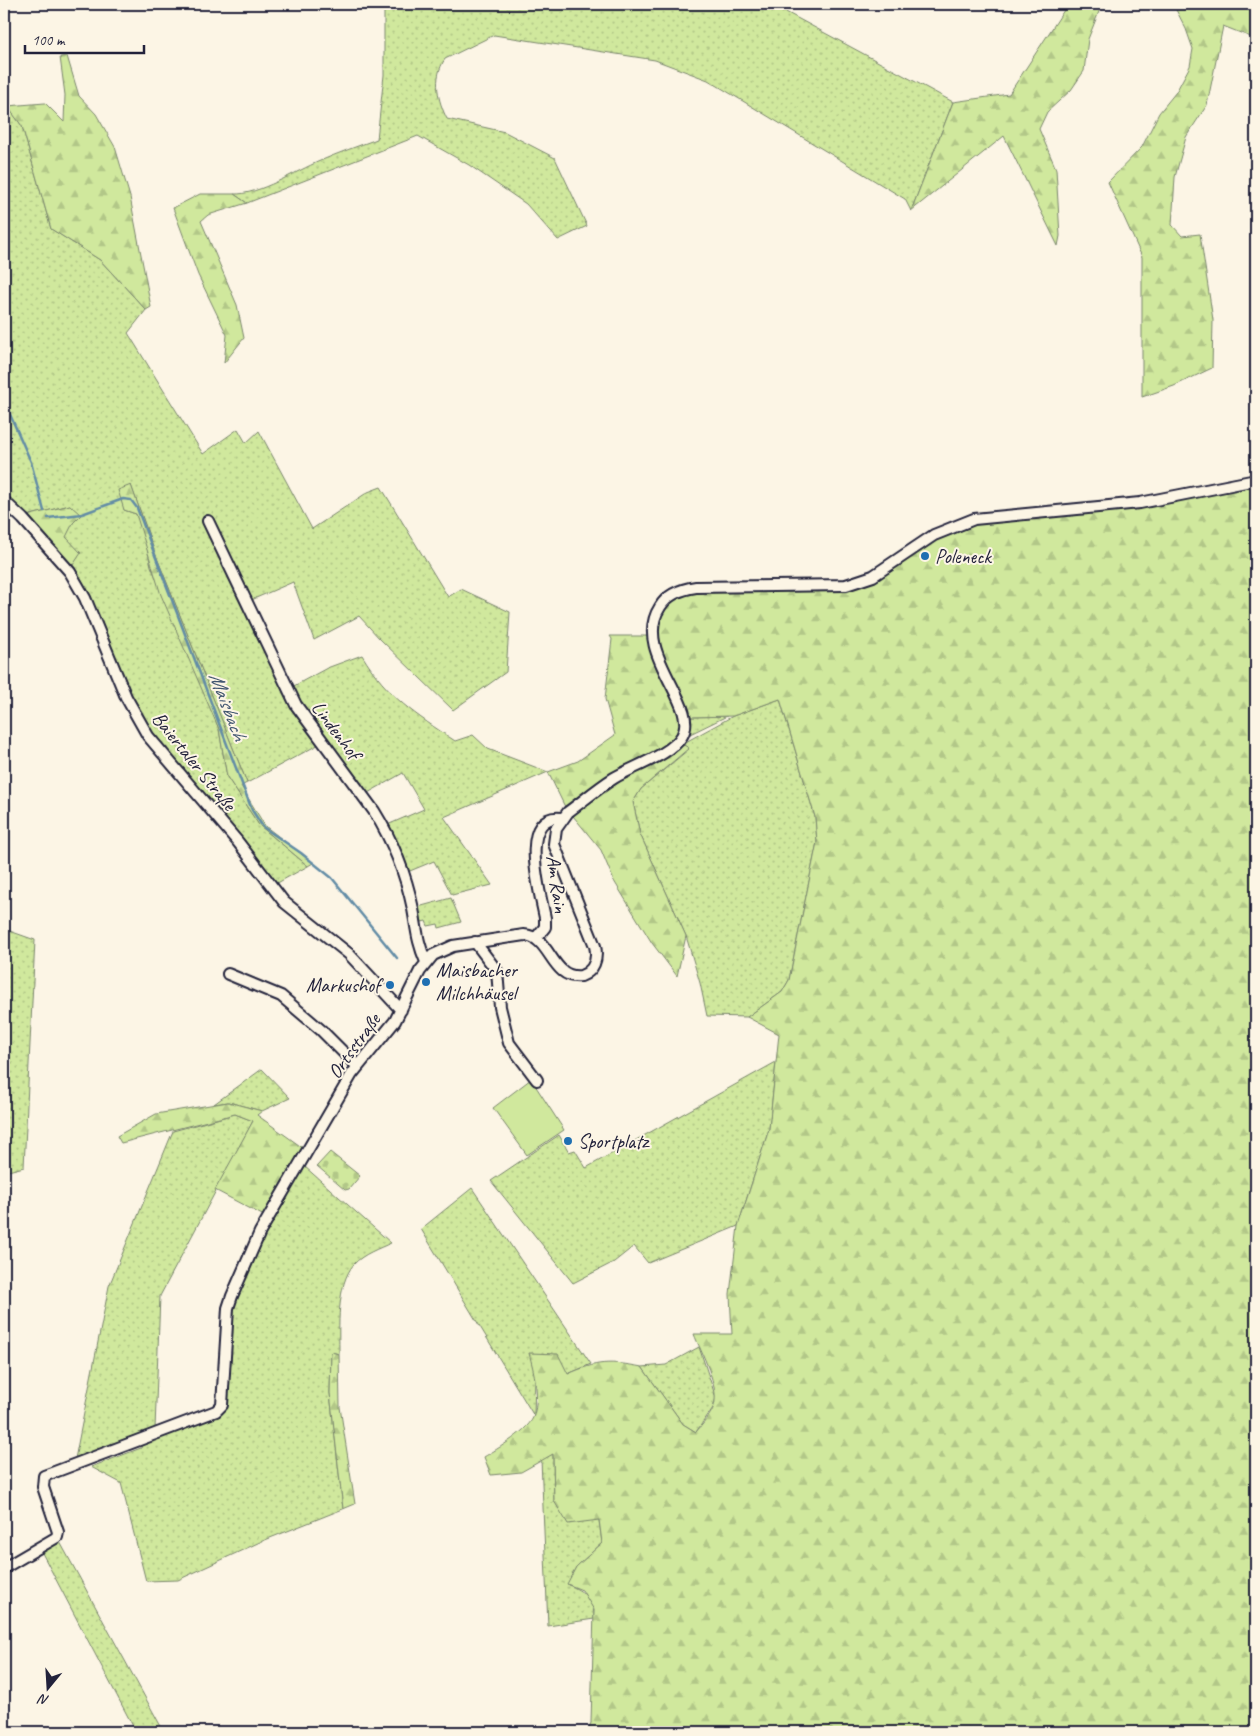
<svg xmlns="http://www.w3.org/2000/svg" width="1260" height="1736" font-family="Caveat,sans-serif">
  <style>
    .green { fill: url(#green-dots); stroke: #79856c }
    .forest { fill: url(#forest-firs); stroke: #79856c }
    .cemetery { fill: url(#cemetery-stones); stroke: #79856c }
    .pitch { fill: #d0e89d; stroke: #79856c }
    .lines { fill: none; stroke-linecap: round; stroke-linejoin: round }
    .stream { stroke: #628ca6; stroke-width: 2.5 }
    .minor-casing { stroke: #22223b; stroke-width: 14 }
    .minor { stroke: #fcf5e5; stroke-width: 10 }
    .poi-dot { fill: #1f6fb2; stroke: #fcf5e5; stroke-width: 2 }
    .labels { text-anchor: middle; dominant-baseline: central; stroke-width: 4; stroke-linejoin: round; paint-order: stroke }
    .poi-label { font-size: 20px; fill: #22223b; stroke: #fcf5e5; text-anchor: start }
    .street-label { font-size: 20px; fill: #22223b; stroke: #fcf5e5 }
    .water-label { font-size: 21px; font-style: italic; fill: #425771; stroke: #fcf5e5 }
  </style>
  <defs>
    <pattern id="green-dots" width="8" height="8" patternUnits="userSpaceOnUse" patternTransform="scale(1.25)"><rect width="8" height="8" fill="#d0e89d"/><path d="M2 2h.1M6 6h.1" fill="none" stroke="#b2c788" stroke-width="1.8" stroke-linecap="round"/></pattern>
    <pattern id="forest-firs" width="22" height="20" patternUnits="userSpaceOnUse" patternTransform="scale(1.25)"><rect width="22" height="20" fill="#d0e89d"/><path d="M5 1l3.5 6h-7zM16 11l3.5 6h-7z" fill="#b2c788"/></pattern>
    <pattern id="cemetery-stones" width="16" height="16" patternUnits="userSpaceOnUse" patternTransform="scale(1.25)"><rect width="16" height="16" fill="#d0e89d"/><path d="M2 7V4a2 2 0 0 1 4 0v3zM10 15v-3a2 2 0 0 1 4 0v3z" fill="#b2c788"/></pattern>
  </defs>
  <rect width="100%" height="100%" fill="#fcf5e5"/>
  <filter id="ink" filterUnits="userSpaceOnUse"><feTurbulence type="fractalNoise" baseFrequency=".02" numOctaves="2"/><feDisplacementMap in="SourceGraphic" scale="10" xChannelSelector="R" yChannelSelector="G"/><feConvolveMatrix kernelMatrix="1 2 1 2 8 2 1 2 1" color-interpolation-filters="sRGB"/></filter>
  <g filter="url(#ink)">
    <!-- green -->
    <path class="green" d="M384 4H771L953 102 911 211 905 199 708 80 655 60 494 35 445 59C432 78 438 101 447 119L505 132 555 158 587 226 558 240 526 204 469 165 418 136 247 203 234 194C259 195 296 171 320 161 338 153 358 146 377 139L384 75Z
      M4 101 22 126 51 229 100 260 146 310 128 333 203 454 238 429 246 443 259 431 312 529 368 492 381 487 448 597 461 589 510 612 506 672 453 710 380 639 359 616 314 640 293 582 249 601 290 688 327 668 362 655C388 698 415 714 455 741L473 735 488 749 548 772 444 817 492 885 452 895 434 861 405 873 385 826 424 809 403 773 366 794 325 741 247 783 155 553 131 485 124 510 136 514 144 535 151 566 219 729 227 777 259 825 308 866 272 886 148 731 71 568 65 537 73 523 80 515 70 505 23 517 4 499Z
      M780 699 815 817 817 842 789 980 782 992 747 1017 707 1016 700 983 686 936 640 834 633 802 641 789 689 749 682 744 733 716Z
      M727 716 688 735 690 717Z
      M451 898 461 922 439 928 438 924 428 926 426 921 422 922 418 907Z
      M4 929 35 940 24 1167 4 1172Z
      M776 1062 769 1129 738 1226 648 1263 634 1246 614 1262 573 1283 491 1181 559 1135 569 1152 575 1150 586 1168Z
      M262 1069 290 1098 262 1111 228 1102 214 1104Z
      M235 1114 253 1121 160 1296 155 1429 75 1459 109 1286 173 1131Z
      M304 1166 391 1243C380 1248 363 1254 354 1264 336 1285 339 1328 339 1354L331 1352 330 1393 343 1509 260 1542 178 1580 146 1581 121 1483 91 1467 141 1448 143 1440 225 1407 234 1298 265 1231Z
      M472 1188 591 1364 568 1374 535 1378 534 1416 421 1229Z
      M699 1347 716 1398 713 1408 696 1432 683 1424 642 1367 666 1365Z
      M553 1454 554 1501 599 1520 602 1543 576 1567 568 1585C583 1590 595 1601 594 1619L548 1626 541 1459Z
      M60 1542 164 1732H136L41 1551Z"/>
    <!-- forest -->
    <path class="forest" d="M1068 4H1102L1088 39 1084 71 1071 90 1047 112 1039 129 1056 169 1060 236 1058 246 1004 136 911 211 953 102 1009 94Z
      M1173 4H1256V39L1223 26 1207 105 1186 137 1175 177 1172 225 1182 236 1200 234 1213 320 1212 368 1174 386 1142 397V257L1108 182 1142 147 1159 113 1176 92 1190 66 1193 49 1186 29Z
      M67 56 79 96 96 114 115 147 130 197 151 307 146 310 100 260 51 229 22 126 7 106 45 103 64 122 65 95 60 57Z
      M200 194H234L247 203 208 215 201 221 237 305 244 338 224 363 227 335 198 275 173 208Z
      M1256 474V1732H587L591 1723 594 1610 582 1590 567 1584 576 1567 602 1543 599 1520 568 1524 554 1501 553 1454 521 1472 491 1475 484 1457C497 1449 530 1430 534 1415 540 1395 534 1372 529 1353L558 1354 568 1374C597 1361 610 1361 642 1367L683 1424 696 1432C702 1425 711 1415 714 1406 720 1387 701 1352 694 1334H732L730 1294 738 1226 769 1129 779 1034 747 1017 782 992 789 980 817 842 815 817 780 699 733 716 690 717 680 729 682 744 689 748 641 789 633 802 640 834 686 936 677 976 652 943 614 881 601 850 564 805 548 772 578 761 615 735 605 699 612 639 610 636H648C650 607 657 594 685 585L846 581 891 561 908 546 931 531 977 513 1075 505 1164 495 1249 478Z
      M131 485 155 553 247 783 241 786 265 826 313 863 308 866 259 825 227 777 219 729 161 595 136 514 124 510 118 490Z
      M70 505 81 515 73 523 66 537 81 553 71 568 23 517Z
      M228 1102 262 1111 257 1115 303 1148 266 1217 215 1190 253 1121 235 1114 121 1143 117 1136 156 1114Z
      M331 1352 339 1354 340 1407 355 1504 343 1509 330 1393Z"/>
    <!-- cemetery -->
    <path class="cemetery" d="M330 1152 360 1176 349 1189 345 1190 317 1166Z"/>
    <!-- pitch -->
    <path class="pitch" d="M531 1079 564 1130 527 1155 493 1108Z"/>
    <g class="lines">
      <!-- stream -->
      <path class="stream" d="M4 401 31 462 44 511
        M48 518 82 514 123 499 131 500 137 508 252 810 263 827 301 853 332 878 397 958"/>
      <defs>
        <path id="minor" d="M4 501 23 519 70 572 85 598 126 697 148 736 238 842 284 902 349 954 401 1010
          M208 521 296 705 374 811C392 840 406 875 413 909 417 930 417 941 426 962
          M536 938 545 927V918C541 896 516 812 562 818
          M475 942 497 971 500 1007 509 1043 537 1080
          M228 974 281 996 321 1030 357 1066
          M4 1568 57 1537 58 1532 43 1487 44 1476 216 1411 222 1405 228 1308 232 1296 260 1232 352 1074 395 1021 420 971 433 955 453 946 524 935C551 936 551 980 581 976 594 971 598 959 595 946L554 844 556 829 568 812C583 801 598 788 614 778 632 767 671 755 682 736 701 705 631 652 660 607 667 595 682 589 696 587L846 585 873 576 934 535 974 519 1140 503 1256 480"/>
      </defs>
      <!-- minor casing -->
      <use href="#minor" class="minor-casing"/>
      <!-- minor -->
      <use href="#minor" class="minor"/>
    </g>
  </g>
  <!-- markers -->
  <g class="poi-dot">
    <circle cx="925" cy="556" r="5"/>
    <circle cx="426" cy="982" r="5"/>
    <circle cx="390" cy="985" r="5"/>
    <circle cx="568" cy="1141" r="5"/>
  </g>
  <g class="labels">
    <!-- poi labels -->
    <g class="poi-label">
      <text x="935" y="556">Poleneck</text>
      <text x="436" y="970">Maisbacher<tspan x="436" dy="23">Milchhäusel</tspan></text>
      <text x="380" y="985" text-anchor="end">Markushof</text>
      <text x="578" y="1141">Sportplatz</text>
    </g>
    <!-- street labels -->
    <g class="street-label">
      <text transform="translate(336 730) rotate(53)">Lindenhof</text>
      <text transform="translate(194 761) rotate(51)">Baiertaler Straße</text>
      <text transform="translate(557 884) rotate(82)">Am Rain</text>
      <text transform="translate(354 1046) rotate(-54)">Ortsstraße</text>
    </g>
    <!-- water labels -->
    <g class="water-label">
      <text transform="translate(228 706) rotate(69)">Maisbach</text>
    </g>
  </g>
  <!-- margin -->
  <rect width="1260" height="1736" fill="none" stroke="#fcf5e5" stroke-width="20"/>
  <rect x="10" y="10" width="1240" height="1716" fill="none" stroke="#22223b" stroke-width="2" filter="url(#ink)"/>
  <!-- north arrow -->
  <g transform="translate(48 1688) rotate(198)" stroke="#fcf5e5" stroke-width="4" paint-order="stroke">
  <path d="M0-4L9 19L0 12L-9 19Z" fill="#22223b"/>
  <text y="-8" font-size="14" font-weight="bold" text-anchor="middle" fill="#22223b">N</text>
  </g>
  <!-- scale -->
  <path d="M25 45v8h119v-8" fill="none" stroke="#22223b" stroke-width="2.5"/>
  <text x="32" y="45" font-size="15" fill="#22223b" stroke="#fcf5e5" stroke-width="4" paint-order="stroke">100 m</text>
</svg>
